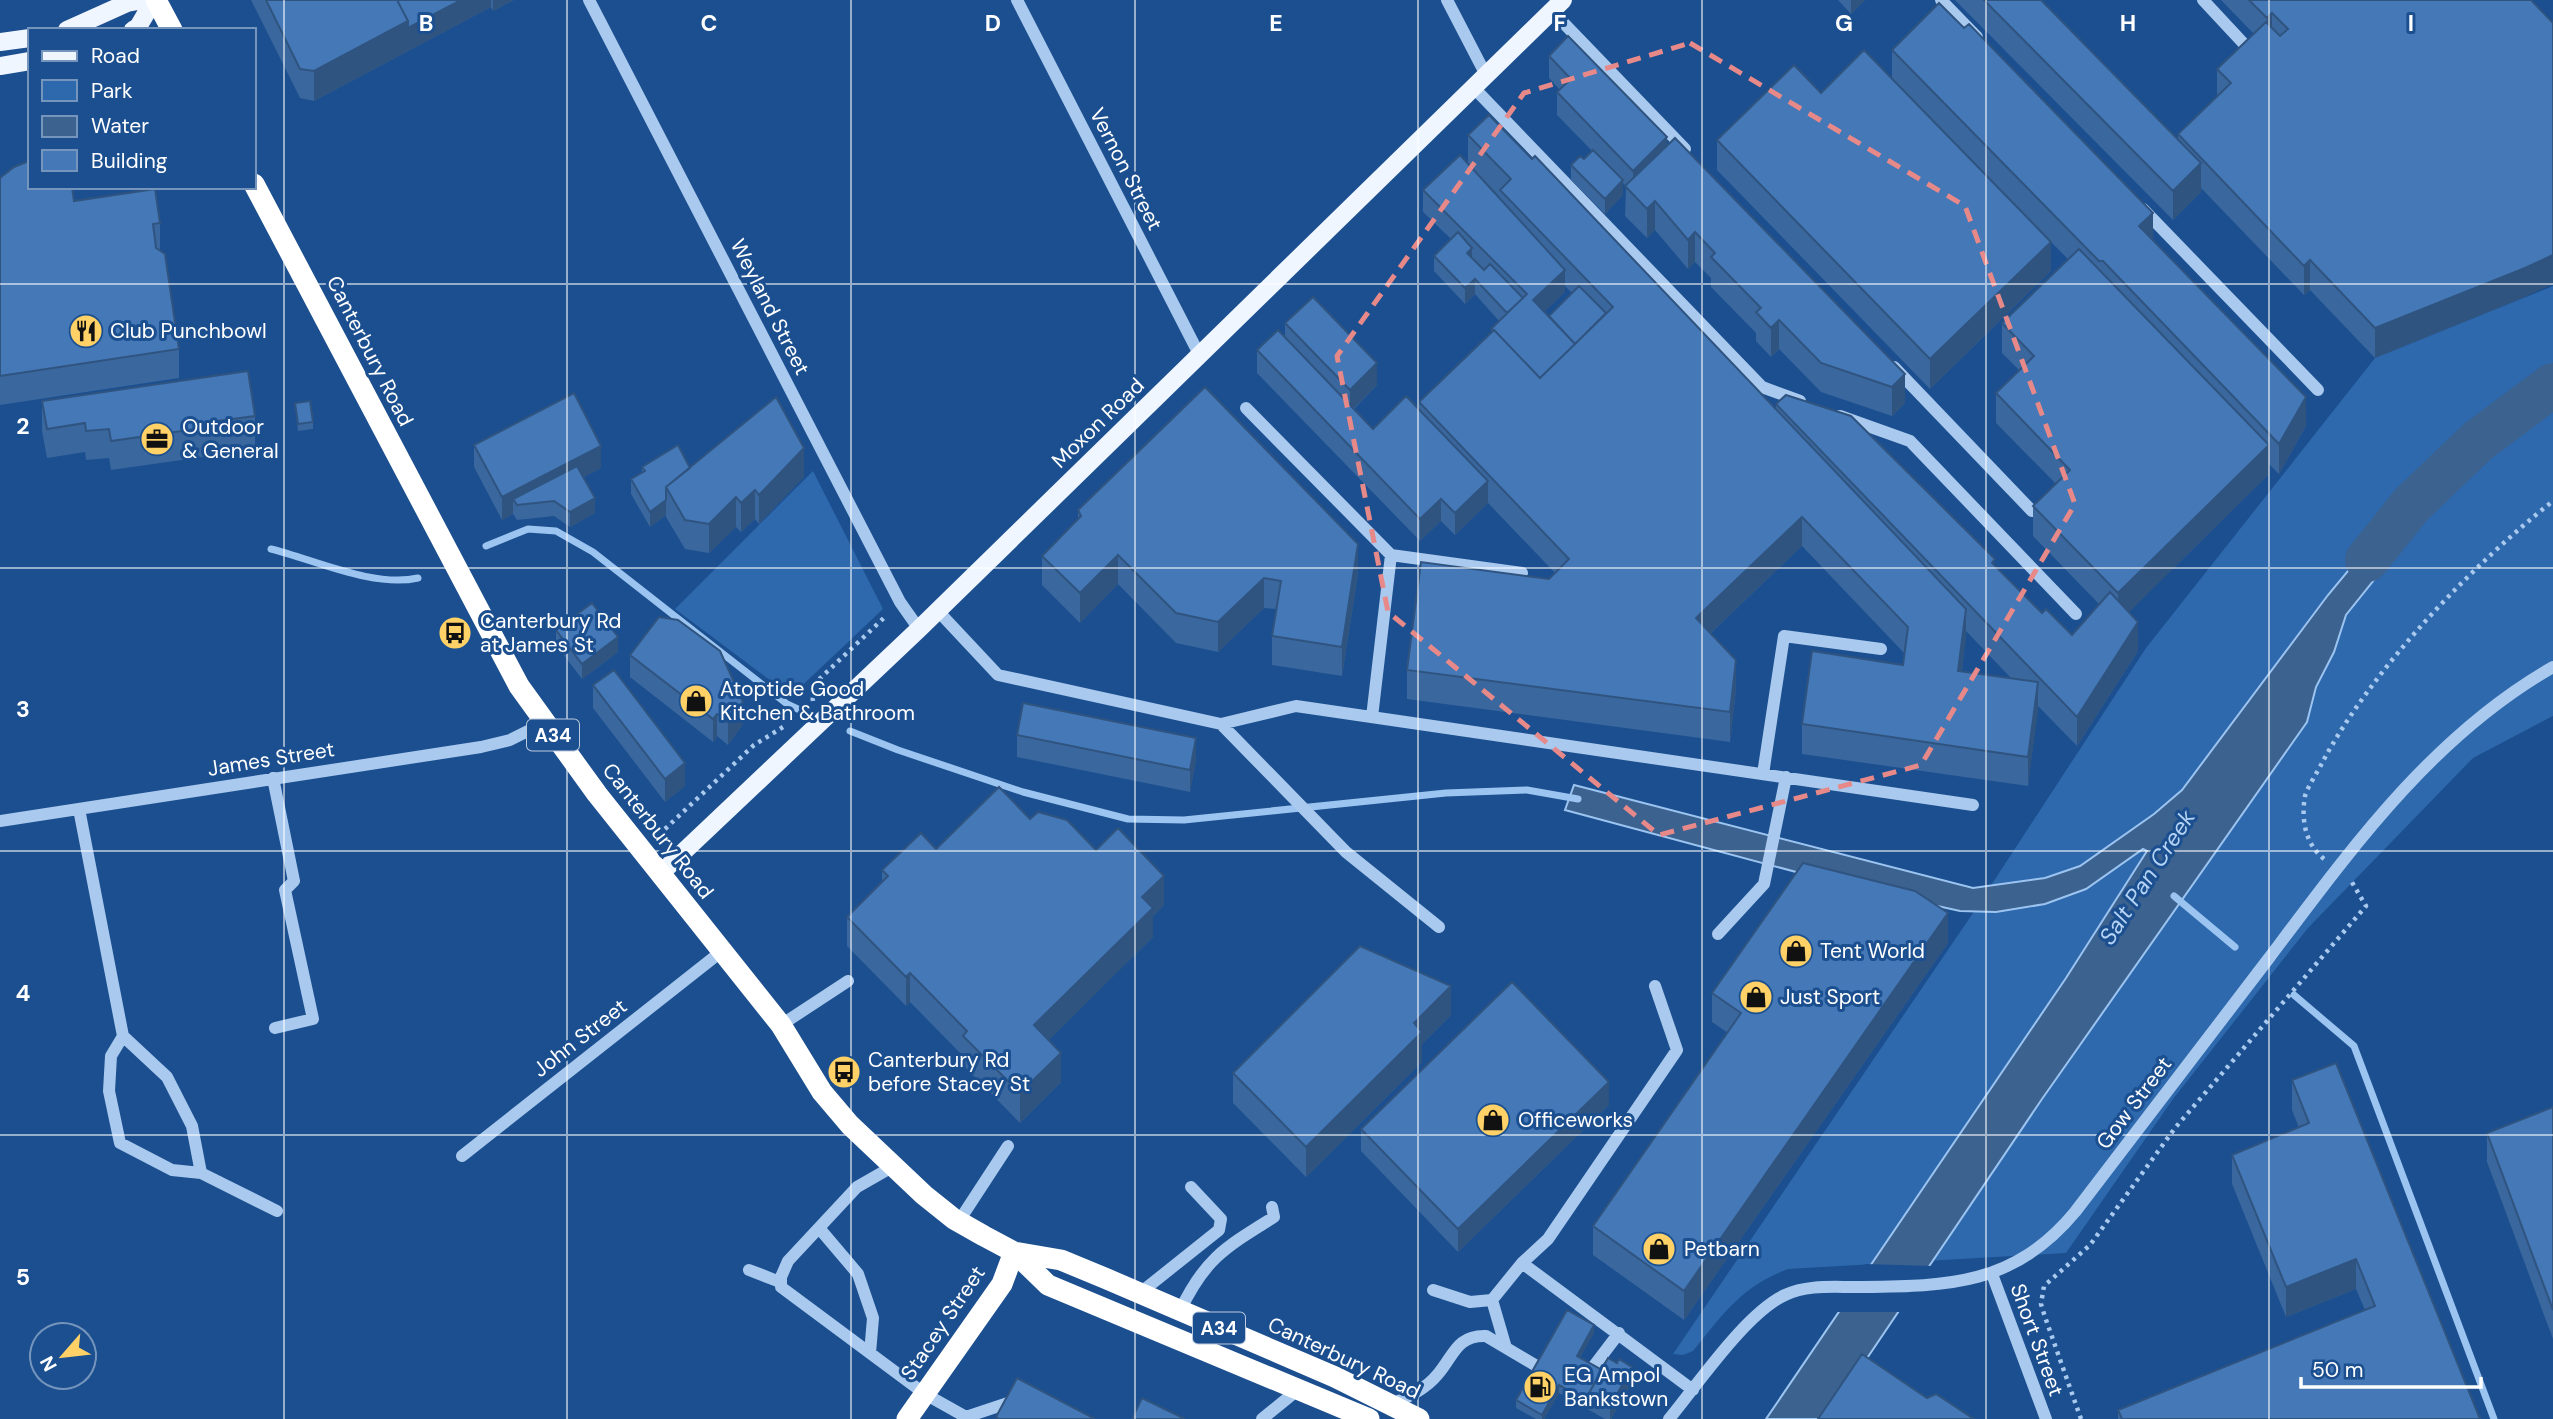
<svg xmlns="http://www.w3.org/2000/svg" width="2553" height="1419" font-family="'DM Sans',sans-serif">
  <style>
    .green { fill: #2e69ad }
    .water { fill: #3c6290; stroke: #9cc4f0; stroke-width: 2 }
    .pier { fill: #1b4f8f }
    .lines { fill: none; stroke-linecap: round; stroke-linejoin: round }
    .stream { stroke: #9cc4f0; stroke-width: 7 }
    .river { stroke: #3c6290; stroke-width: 44 }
    .path { stroke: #a9c9ee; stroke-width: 4.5; stroke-dasharray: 3.5 5; stroke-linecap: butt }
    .minor { stroke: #a9c9ee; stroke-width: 12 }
    .major { stroke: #f0f6ff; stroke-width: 18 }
    .highway { stroke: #fff; stroke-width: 21 }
    .wall { fill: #3a679d; fill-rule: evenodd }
    .shaded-wall { fill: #305480 }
    .building { fill: #4478b7; stroke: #305480; stroke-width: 2 }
    .marked { fill: none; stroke: #e88989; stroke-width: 5; stroke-dasharray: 14 9; stroke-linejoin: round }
    .grid { fill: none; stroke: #fff; stroke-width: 2; stroke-opacity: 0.55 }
    .labels { text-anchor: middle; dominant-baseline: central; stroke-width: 6; stroke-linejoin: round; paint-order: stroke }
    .shield { fill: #1b4f8f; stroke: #bbcadd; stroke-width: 2 }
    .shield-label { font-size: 19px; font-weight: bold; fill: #fff }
    .street-label { font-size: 21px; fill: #fff; stroke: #1b4f8f }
    .poi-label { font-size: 21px; fill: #fff; stroke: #1b4f8f; text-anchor: start }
    .water-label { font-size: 23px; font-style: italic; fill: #b5d3f5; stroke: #1b4f8f }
    .grid-label { font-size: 23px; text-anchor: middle; font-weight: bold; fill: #fff; stroke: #1b4f8f; stroke-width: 6; stroke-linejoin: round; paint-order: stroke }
  </style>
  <rect width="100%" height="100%" fill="#1b4f8f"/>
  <!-- green -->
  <path class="green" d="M2553 286V716L2473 758 2308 928 2173 1099 2066 1253 1788 1269C1741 1287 1724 1313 1693 1351L1683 1355 1673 1354 1971 916 2146 648 2375 358Z
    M813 471 883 609 791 696 675 609Z"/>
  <!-- water -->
  <path class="water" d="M2400 508 2418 525 2346 615 2334 652 2316 687 2307 722 2042 1099 1826 1419H1766L2066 978 2147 851 2143 849 2086 889 2045 904 1996 912 1960 911 1852 887 1565 810 1574 785 1973 888 2045 878 2080 866 2154 814 2182 790 2328 595Z"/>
  <!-- pier -->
  <path class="pier" d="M1865 1264 1933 1266 1903 1312H1832Z"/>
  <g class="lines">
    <!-- stream -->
    <path class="stream" d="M486 546 528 529 556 531 593 552 787 704 802 711
      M271 549C315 560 374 588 418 578
      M850 731 898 750 1023 792 1128 819 1184 820 1446 793 1527 790 1578 799
      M2174 896 2235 947
      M2294 995 2354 1046 2494 1419"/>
    <!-- river -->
    <path class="river" d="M2367 560 2411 505 2478 441 2553 385"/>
    <!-- path -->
    <path class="path" d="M813 701 811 687 887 615
      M665 829 754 745 783 727
      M2324 859C2305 844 2301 819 2305 796 2308 786 2317 773 2322 763 2372 669 2470 567 2553 501
      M2081 1419 2045 1317 2041 1304 2044 1286 2090 1245 2175 1128 2366 906 2350 879"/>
    <!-- minor -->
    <path class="minor" d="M589 0 900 602 919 629
      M1017 0 1200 356
      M1447 0 1487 77
      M1941 0 1977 37
      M2203 0 2244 44
      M1552 11 1685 149
      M1475 89 1762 387 1800 401
      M2143 209 2318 390
      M1894 367 2032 511
      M1246 408 1391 555 1372 717
      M1840 416 1910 441 2076 614
      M1391 555 1522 573
      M938 611 998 675 1221 724 1346 852 1439 927
      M1221 724 1296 706 1973 805
      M1763 774 1784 636 1881 649
      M273 778 294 881 285 890 313 1019 275 1028
      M79 809 123 1036 167 1077 192 1126 201 1173 277 1211
      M0 821 481 747 510 740 544 723
      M1718 934 1764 884 1786 777
      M781 1025 848 981
      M123 1036 111 1056 109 1091 120 1143 172 1170 201 1173
      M462 1156 722 951
      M892 1167 857 1187 788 1261 781 1277V1287L925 1394 966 1417 1017 1400
      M959 1221 1008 1146
      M819 1228 858 1274 873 1318 870 1353
      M1522 1263 1548 1239 1677 1050 1655 986
      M749 1270 780 1282
      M1992 1274 2046 1419
      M1433 1290 1470 1302 1492 1300 1522 1263 1693 1390
      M1140 1293 1219 1230 1221 1219 1191 1187
      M1492 1300 1506 1348
      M1180 1311C1205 1258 1226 1247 1274 1217L1272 1207
      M1584 1379 1619 1333
      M1392 1404C1408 1397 1426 1389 1438 1374 1454 1355 1457 1335 1486 1336L1550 1374
      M1262 1419 1300 1388
      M1669 1419C1698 1384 1746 1313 1785 1295 1806 1285 1831 1287 1853 1287 1944 1286 2012 1288 2075 1212 2140 1127 2204 1042 2269 958 2351 849 2432 736 2553 667"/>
    <!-- major -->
    <path class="major" d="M67 30 127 3 143 0
      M133 30 138 27 154 0
      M0 42 30 38
      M0 66 30 61
      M660 874 919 629 1563 0"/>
    <!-- highway -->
    <path class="highway" d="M156 0 172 30
      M254 184 519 686 597 794 781 1025 822 1092 850 1125 924 1195 954 1219 984 1236 1014 1252 1061 1260 1107 1279 1335 1377 1419 1419
      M1014 1252 1048 1285 1369 1419
      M907 1419 1002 1284 1014 1252"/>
  </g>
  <!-- wall -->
  <path class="wall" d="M251 0H514L493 11 491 7 314 101 300 98Z
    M1838 0H1865L1851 14Z
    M1955 0H2041L2178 139V134L2217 96V69L2254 34 2221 0H2531L2525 297 2375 358 2310 290 2304 295 2201 188V192L2173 220Z
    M1892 50 2153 240 2306 426 2279 474 2269 464V474L2129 612 2138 651 2077 746 2038 706 2028 786 1802 754V724L1903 665 1904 653 1802 546 1711 633 1736 689 1730 742 1407 699V670L1549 579 1555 573 1488 503 1455 535 1441 521 1420 541 1257 373V350L1285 339V323L1377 385 1354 409 1373 429 1419 410V402L1491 333V329L1499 321 1475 294 1465 304 1434 271V256L1451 239 1423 212V190L1500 198V197L1468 164V135L1776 409V404L1995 566 2042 613 2072 635 2099 604 2033 536V506L2056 484 1996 423V393L2020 371 2002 353V323L2068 259 2046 237 2051 271 1930 389 1717 170V140L1821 93 1892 78ZM1565 286 1572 293 1549 316 1544 312 1565 292ZM1966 631 2011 678 1962 671Z
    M1549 56 1667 146 1905 374V403L1892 416 1821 392 1779 349 1771 357 1756 341V333L1711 287V278L1695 262 1688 269 1655 230 1647 238 1625 216 1626 186 1623 183V195L1605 214 1571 180V165L1584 159 1592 151 1557 115V92L1560 90 1549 78Z
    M0 178 74 201 160 223V251L179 349V378L0 405Z
    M42 401 255 416V445L210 451V456L111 470 109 458 86 460 85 452 47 458 42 431Z
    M295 403 313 422V429L298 431Z
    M474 445 601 468 584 477 595 513 570 527 554 516 517 520 513 514 502 520 474 467Z
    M642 467 690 468 804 477 759 524 755 519 741 532 736 527 709 553 685 549 666 517V515L650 527 631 494V479L642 472Z
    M1078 510 1358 574 1342 676 1272 665V636L1276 609 1264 608 1218 652 1176 643 1118 584 1080 623 1042 585V556L1078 520Z
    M556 630 618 652 582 679 556 645Z
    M630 655 743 724 728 745 717 736 713 742 630 677Z
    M593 685 685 786 665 802 593 708Z
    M1017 735 1196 761 1190 792 1017 757Z
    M1030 819 1096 850 1164 905 1153 916V937L1048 1040 1061 1082 1020 1123 963 1065V1056L910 1002 906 1006 847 946V917L882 881V870L936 849Z
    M1948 943 1684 1320 1593 1255V1226L1728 1033 1712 1022V993Z
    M1451 1015 1422 1044V1062L1306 1177 1233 1103V1073Z
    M2292 1080 2480 1419H2118V1410L2365 1310 2356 1289 2286 1317 2232 1184V1155L2299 1128 2292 1110Z
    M1609 1105 1458 1252 1361 1151V1129Z
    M2553 1107V1339L2487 1162V1133Z
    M1594 1333 1580 1357 1602 1370 1632 1382 1611 1419H1605L1559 1393 1544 1419H1536L1516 1408V1400Z"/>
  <!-- shaded-wall -->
  <path class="shaded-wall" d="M461 0H491V7L314 101V71L408 21Z
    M493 0H514L493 11Z
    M1851 0H1865L1851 14Z
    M2272 13V42L2267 47V18Z
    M1667 137V160L1633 193V171Z
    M2201 163V192L2173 220V191Z
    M1623 180V195L1605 214V199Z
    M1655 201V230L1647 238V209Z
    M2153 213V242L2139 226Z
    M1695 232V262L1688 269V240Z
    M2051 242V271L1930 389V359Z
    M1472 248V263L1467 253Z
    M2553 255V284L2525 297 2375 358V328Z
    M2310 260V290L2304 295V266Z
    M1565 270V292L1533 323V300Z
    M1475 279V294L1465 304V288Z
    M1779 320V349L1771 357V328Z
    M1377 363V385L1350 412V390Z
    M1905 374V403L1892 416V387Z
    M2306 397V426L2279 474V444Z
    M2269 445V474L2118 623V593Z
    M601 446V468L534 503 513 499V514L502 520V497Z
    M804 448V477L759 524V495Z
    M1488 481V503L1455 535V513Z
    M755 490V519L741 532V503Z
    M736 497V527L709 553V524Z
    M595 498V513L570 527V512Z
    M1441 499V521L1420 541V519Z
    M666 500V515L650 527V512Z
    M1802 517V546L1696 647V618Z
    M1358 544V574L1342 676V647Z
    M1118 555V584L1080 623V593Z
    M1264 578V608L1218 652V622Z
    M1966 609V638L1958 700V671Z
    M2138 622V651L2077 746V717Z
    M618 637V652L582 679V664Z
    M1736 660V689L1730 742V712Z
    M2038 682V711L2028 786V757Z
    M743 702V724L728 745V722Z
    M717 714V736L713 742V719Z
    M1196 738V761L1190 792V770Z
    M685 763V786L665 802V779Z
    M1164 876V905L1153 916V937L1034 1055V1025L1142 897Z
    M1948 913V943L1684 1320V1291Z
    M910 973V1002L906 1006V977Z
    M1451 986V1015L1422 1044V1062L1306 1177V1147L1414 1023Z
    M1061 1053V1082L1020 1123V1093Z
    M1609 1082V1105L1458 1252V1229Z
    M2356 1259V1289L2286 1317V1287Z
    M1594 1325V1333L1577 1363V1356Z
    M1632 1367V1382L1611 1419H1610V1407Z
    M1559 1385V1393L1544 1419H1542V1415Z"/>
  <!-- building -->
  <path class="building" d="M266 0H397L408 21 314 71 300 69Z
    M397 0H461L408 28V21Z
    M1984 0H2041L2201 163 2173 191Z
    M2249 0H2531L2553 23V255L2525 268 2375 328 2310 260 2304 266 2178 134 2231 83 2217 69 2266 22 2280 36 2288 29 2272 13 2267 18Z
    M1939 3 1964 28 1969 24 2153 213 2139 226 2306 397 2279 444 2103 261H2099L1892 50Z
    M1568 36 1667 137 1633 171 1557 92 1571 79 1549 56Z
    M1864 50 2051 242 1930 359 1717 140 1794 65 1821 93Z
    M1489 115 1532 159 1535 156 1966 609 1958 671 2038 682 2028 757 1802 724 1812 651 1903 665 1908 627 1802 517 1696 618 1736 660 1730 712 1407 670 1421 562 1549 579 1569 559 1419 402 1494 330 1540 378 1613 307 1500 190 1511 179 1468 135Z
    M1675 138 1905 374 1892 387 1821 363 1779 320 1771 328 1756 312 1761 308 1711 257 1715 253 1695 232 1688 240 1655 201 1647 209 1625 186Z
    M1593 150 1623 180 1605 199 1571 165 1580 156 1584 159Z
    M1460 155 1565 270 1533 300 1575 344 1540 378 1494 330 1493 331 1491 329 1527 294 1423 190Z
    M29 161 30 187H72L74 201 155 189 160 223 153 224 156 248 165 254 179 349 0 376V178L14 167Z
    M1458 232 1472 248 1467 253 1484 270 1490 264 1523 298 1507 313 1475 279 1465 288 1434 256Z
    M2079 249 2269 445 2118 593 2033 506 2070 470 1996 393 2034 356 2002 323Z
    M1579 286 1606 313 1575 344 1549 316Z
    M1313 297 1377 363 1350 390 1285 323Z
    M1278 330 1373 429 1406 396 1488 481 1455 513 1441 499 1420 519 1257 350Z
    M248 371 255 416 209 422 210 427 111 441 109 429 86 431 85 423 47 429 42 401Z
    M1205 387 1358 544 1342 647 1272 636 1281 581 1264 578 1218 622 1176 613 1118 555 1080 593 1042 556 1081 516 1078 510Z
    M574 393 601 446 502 497 474 445Z
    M1786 395 1851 416 1995 559 1992 563 2042 613 2046 609 2072 635 2110 592 2138 622 2077 717 1776 404Z
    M776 397 804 448 759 495 755 490 741 503 736 497 709 524 685 520 666 487Z
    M310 401 313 422 298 424 295 403Z
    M678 445 690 468 666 487V500L650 512 631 479 645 471 642 467Z
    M577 466 595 498 570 512 554 501 517 505 513 499Z
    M592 603 618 637 582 664 556 630Z
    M659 617 678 620 720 651 743 702 728 722 717 714 713 719 630 655Z
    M614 670 685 763 665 779 593 685Z
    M1023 703 1196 738 1190 770 1017 735Z
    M999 787 1030 819 1038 812 1067 820 1096 850 1118 828 1164 876 1142 897 1153 908 1034 1025 1061 1053 1020 1093 963 1036 967 1031 910 973 906 977 847 917 888 876 882 870 921 833 936 849Z
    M1803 863 1915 891 1948 913 1684 1291 1593 1226 1741 1013 1712 993Z
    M1360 946 1451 986 1414 1023 1422 1032 1306 1147 1233 1073Z
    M1512 982 1609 1082 1458 1229 1361 1129Z
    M2336 1063 2480 1419H2122L2118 1410 2375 1306 2356 1259 2286 1287 2232 1155 2309 1123 2292 1080Z
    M2553 1107V1310L2487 1133Z
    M1567 1310 1594 1325 1577 1356 1602 1370 1588 1395V1402L1559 1385 1542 1415 1516 1400Z
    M1862 1354 1927 1398 1936 1394 1974 1419H1818Z
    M1608 1358 1617 1363 1619 1359 1632 1367 1610 1407 1588 1395Z
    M1017 1378 1095 1419H999L996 1417Z
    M1142 1398 1185 1419H1132Z"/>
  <!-- marked area -->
  <path class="marked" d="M1690 43 1965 206 2075 504 1921 765 1659 835 1388 612 1337 356 1524 93Z"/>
  <!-- grid -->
  <path class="grid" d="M284 0V1419M567 0V1419M851 0V1419M1135 0V1419M1418 0V1419M1702 0V1419M1986 0V1419M2269 0V1419M0 284H2553M0 568H2553M0 851H2553M0 1135H2553"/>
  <!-- icons -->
  <defs>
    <symbol id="restaurant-disc" viewBox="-11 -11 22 22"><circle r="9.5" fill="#ffd166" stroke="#1b4f8f"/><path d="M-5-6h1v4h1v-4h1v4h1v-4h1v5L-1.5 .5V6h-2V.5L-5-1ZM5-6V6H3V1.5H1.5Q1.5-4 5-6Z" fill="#111"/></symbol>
    <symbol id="office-disc" viewBox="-11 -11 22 22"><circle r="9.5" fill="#ffd166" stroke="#1b4f8f"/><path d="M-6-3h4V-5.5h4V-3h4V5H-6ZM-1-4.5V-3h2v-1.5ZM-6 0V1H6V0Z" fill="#111"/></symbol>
    <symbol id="bus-disc" viewBox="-11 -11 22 22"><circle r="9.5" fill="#ffd166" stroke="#1b4f8f"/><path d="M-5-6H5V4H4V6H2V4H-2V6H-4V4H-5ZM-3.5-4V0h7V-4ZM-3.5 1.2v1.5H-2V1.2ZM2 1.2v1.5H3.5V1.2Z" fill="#111"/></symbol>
    <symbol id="shop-disc" viewBox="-11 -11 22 22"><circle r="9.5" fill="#ffd166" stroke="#1b4f8f"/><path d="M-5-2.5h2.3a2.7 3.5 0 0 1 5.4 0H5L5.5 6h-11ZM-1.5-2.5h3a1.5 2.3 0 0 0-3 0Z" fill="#111"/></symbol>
    <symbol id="fuel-disc" viewBox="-11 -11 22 22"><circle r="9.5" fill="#ffd166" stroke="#1b4f8f"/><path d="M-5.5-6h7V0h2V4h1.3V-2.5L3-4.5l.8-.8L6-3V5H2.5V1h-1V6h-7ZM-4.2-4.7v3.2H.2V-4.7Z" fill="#111"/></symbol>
  </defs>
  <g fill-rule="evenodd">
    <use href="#restaurant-disc" x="67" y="312" width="38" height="38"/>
    <use href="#office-disc" x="138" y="420" width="38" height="38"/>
    <use href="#bus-disc" x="436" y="614" width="38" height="38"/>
    <use href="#shop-disc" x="677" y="682" width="38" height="38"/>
    <use href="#shop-disc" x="1777" y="932" width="38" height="38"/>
    <use href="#shop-disc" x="1737" y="978" width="38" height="38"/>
    <use href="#bus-disc" x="825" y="1053" width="38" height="38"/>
    <use href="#shop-disc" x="1474" y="1101" width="38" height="38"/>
    <use href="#shop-disc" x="1640" y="1230" width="38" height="38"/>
    <use href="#fuel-disc" x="1521" y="1368" width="38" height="38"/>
  </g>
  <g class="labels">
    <!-- shield labels -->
    <g class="shield">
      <rect x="527" y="719.5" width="52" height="31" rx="5"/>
      <rect x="1193" y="1312.5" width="52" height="31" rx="5"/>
    </g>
    <g class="shield-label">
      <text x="553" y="735">A34</text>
      <text x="1219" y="1328">A34</text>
    </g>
    <!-- street labels -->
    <g class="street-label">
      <text transform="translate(1126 169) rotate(63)">Vernon Street</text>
      <text transform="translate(770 307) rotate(63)">Weyland Street</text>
      <text transform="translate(370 351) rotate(63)">Canterbury Road</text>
      <text transform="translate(1098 423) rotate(-44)">Moxon Road</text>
      <text transform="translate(271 759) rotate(-9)">James Street</text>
      <text transform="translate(658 831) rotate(52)">Canterbury Road</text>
      <text transform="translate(580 1038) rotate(-38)">John Street</text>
      <text transform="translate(2134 1103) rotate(-53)">Gow Street</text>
      <text transform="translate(943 1323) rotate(-56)">Stacey Street</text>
      <text transform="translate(2037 1340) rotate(70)">Short Street</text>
      <text transform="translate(1344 1358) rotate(25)">Canterbury Road</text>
    </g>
    <!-- poi labels -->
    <g class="poi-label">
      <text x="110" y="331">Club Punchbowl</text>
      <text x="182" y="427">Outdoor<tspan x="182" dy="24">&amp; General</tspan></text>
      <text x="480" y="621">Canterbury Rd<tspan x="480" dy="24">at James St</tspan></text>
      <text x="720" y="689">Atoptide Good<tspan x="720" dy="24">Kitchen &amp; Bathroom</tspan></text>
      <text x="1820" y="951">Tent World</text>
      <text x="1780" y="997">Just Sport</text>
      <text x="868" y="1060">Canterbury Rd<tspan x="868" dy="24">before Stacey St</tspan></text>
      <text x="1518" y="1120">Officeworks</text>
      <text x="1684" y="1249">Petbarn</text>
      <text x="1564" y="1375">EG Ampol<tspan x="1564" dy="24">Bankstown</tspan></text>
    </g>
    <!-- water labels -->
    <g class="water-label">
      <text transform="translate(2147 877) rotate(-57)">Salt Pan Creek</text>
    </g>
  </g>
  <g class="grid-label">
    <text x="426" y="31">B</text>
    <text x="709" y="31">C</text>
    <text x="993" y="31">D</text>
    <text x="1276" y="31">E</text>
    <text x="1560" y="31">F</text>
    <text x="1844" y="31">G</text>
    <text x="2128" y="31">H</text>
    <text x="2411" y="31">I</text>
    <text x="23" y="434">2</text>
    <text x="23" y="717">3</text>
    <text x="23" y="1001">4</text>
    <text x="23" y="1285">5</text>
  </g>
  <!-- legend -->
  <rect x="28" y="28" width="228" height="161" fill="#1b4f8f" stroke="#7695bc" stroke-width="2"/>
  <rect x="42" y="51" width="35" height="10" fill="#f0f6ff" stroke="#7695bc" stroke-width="2"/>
  <text x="91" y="63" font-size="21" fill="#ffffff">Road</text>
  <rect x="42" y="80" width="35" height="21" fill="#2e69ad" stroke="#7695bc" stroke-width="2"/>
  <text x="91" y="98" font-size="21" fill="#ffffff">Park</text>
  <rect x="42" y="116" width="35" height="21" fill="#3c6290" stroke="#7695bc" stroke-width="2"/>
  <text x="91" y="133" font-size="21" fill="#ffffff">Water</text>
  <rect x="42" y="150" width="35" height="21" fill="#4478b7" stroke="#7695bc" stroke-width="2"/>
  <text x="91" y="168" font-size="21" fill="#ffffff">Building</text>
  <!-- north arrow -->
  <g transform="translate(63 1356) rotate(242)"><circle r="33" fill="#1b4f8f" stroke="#7695bc" stroke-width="2"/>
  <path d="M0-5L12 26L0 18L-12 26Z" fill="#ffd166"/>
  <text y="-10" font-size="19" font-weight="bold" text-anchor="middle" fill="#ffffff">N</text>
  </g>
  <!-- scale -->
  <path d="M2301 1377v10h180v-10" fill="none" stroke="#ffffff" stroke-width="3.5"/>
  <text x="2312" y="1377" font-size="21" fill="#ffffff" stroke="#1b4f8f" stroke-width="5" paint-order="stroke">50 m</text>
</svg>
